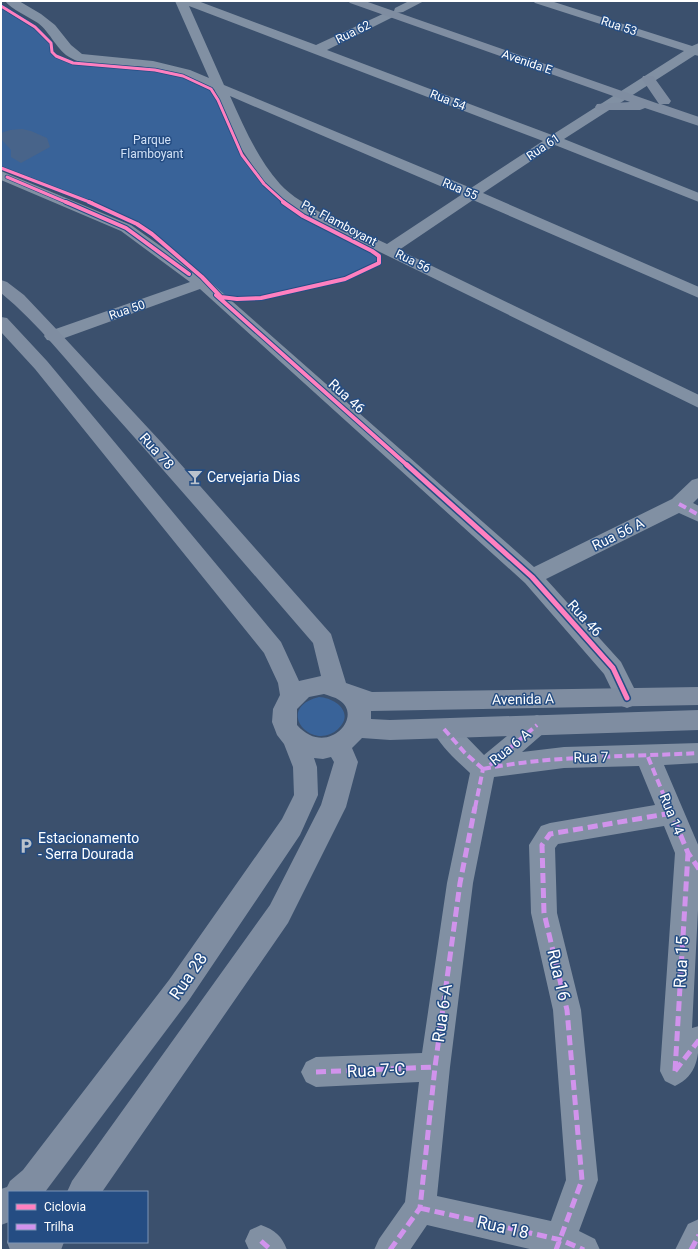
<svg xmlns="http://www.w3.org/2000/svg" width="700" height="1251" font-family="Roboto,sans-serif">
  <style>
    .green { fill: #396399 }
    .water { fill: #48648a }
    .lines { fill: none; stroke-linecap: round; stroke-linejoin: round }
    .minor { fill: #8190a3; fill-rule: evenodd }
    .major { fill: #7f8da1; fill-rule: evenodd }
    .quiet-far1 { stroke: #d193ec; stroke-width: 4; stroke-dasharray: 8 4; stroke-linecap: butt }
    .quiet { stroke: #d193ec; stroke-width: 5; stroke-dasharray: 10 5; stroke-linecap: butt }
    .cycleway-far2-casing { stroke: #254d83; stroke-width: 4.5 }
    .cycleway-far1-casing { stroke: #254d83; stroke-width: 6 }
    .cycleway-casing { stroke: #254d83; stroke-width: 8 }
    .cycleway-far2 { stroke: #ff80c0; stroke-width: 3 }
    .cycleway-far1 { stroke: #ff80c0; stroke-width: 4 }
    .cycleway { stroke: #ff80c0; stroke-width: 5 }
    .labels { text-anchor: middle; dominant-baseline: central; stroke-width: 3; stroke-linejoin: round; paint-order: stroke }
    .far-street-label { font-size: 12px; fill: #fff; stroke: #254d83 }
    .far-park-label { font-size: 12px; fill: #d1e1f6; stroke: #254d83 }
    .street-label { font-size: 14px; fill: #fff; stroke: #254d83 }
    .poi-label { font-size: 14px; fill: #fff; stroke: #254d83; text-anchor: start }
    .near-street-label { font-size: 17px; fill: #fff; stroke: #254d83 }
  </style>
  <rect width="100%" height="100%" fill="#3b506d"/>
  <!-- green -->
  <path class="green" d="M1 6 35 27 51 43 52 52 56 56 73 63 155 70 170 73 200 83 211 89 218 100 242 155 264 184 283 202 303 216 372 251 379 256V263L345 279 261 298 237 299 221 297 202 277 152 234 137 224 99 206 1 168Z
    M319 697C336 698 355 713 338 729 312 753 273 708 319 697Z"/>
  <!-- water -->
  <path class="water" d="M22 129 31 131 47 138 50 147 21 163 11 157V150L1 139V133L10 130Z"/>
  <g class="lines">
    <!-- minor -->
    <path class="minor" d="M5 1H19L41 14 55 25 71 45 82 54 153 61 190 70 209 78 175 1H198L316 45 387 12 394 11 395 8 409 1H424L403 12 396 13 395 16 327 50 552 135 684 51 535 3 533 1H551L692 46 699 43V56L695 55 564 139 699 193V202L555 145 483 193 699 287V298L473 200 399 250 699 395V408L296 211 268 188 236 141 214 89C191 80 169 71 144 67 123 64 90 69 71 58 57 51 51 33 38 23 29 17 11 9 5 1ZM189 6 543 141 471 188 224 85ZM230 96 461 195 387 244C358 230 300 207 280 184 257 158 244 127 230 96Z
      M1 171 131 225 208 280 534 567 672 499 692 480 699 478V497L693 503 699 506V522L679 513 546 579 621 662 639 698 635 705 627 708 619 705 604 674 525 583 200 289 59 340 53 341 47 340 44 336 47 332 190 282 121 231 1 180Z
      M537 715 545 718 549 725 545 732 522 752 564 747 699 743V763L664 765 699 847V890L692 1028 699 1026C699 1052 700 1074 675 1086L665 1081 660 1071 675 853 664 826 558 844 555 848 557 913 581 1010 598 1180 579 1231 595 1239 600 1250H534L427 1225 410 1250H374L379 1239 405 1202 419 1082 316 1087 306 1082 301 1072 306 1062 316 1057 422 1053 447 883 470 773C456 760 440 746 432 729L436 722 444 719 452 722 484 755 529 718ZM639 766 655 805 550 823 541 826 529 845 531 913 553 1010 566 1180 551 1221 437 1196 450 1067 473 883 494 777 564 768Z
      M699 1219V1250H675L688 1224Z
      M261 1225C275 1230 282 1236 287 1250H249L245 1241 250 1230Z"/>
    <!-- major -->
    <path class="major" d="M348 1H365L659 104 642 79 643 76H653L671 101 669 104H661L699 117V126L645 108 640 110H597L595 107 597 104 630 102 350 3Z
      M1 280 7 282 24 295 59 332 162 443 331 634 346 683 372 692 699 687V705L371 711V719L390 720 699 710V730L390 740 362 738 352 748 358 762 346 807 288 923 102 1192H67L72 1181 270 905 321 805 334 762 331 757 323 759 314 758 317 767 318 795 300 835 189 1000 45 1192H9V1222L1 1225V1189L7 1187 10 1181 23 1170 169 980 282 819 294 795 293 767 284 744 277 735 272 722 273 709 280 695 278 683 264 653 35 369 1 332V317L7 318 47 361 281 642 299 681 321 676 313 643C243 562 174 481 102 401 70 365 39 324 1 293ZM324 694C329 696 335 697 339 700 365 716 327 759 297 725V709L309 697Z
      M9 1237V1242H64L61 1250H10L7 1242Z"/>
    <!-- quiet-far1 -->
    <path class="quiet-far1" d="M679 504 699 515
      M444 729 465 753 483 769
      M648 757 669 808
      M490 765 537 725
      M483 769C554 755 627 757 699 753
      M475 808 483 769"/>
    <!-- quiet -->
    <path class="quiet" d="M669 807 688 853 699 869
      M675 1071 688 853
      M675 1071 699 1040
      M316 1072 435 1067
      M420 1208 561 1240 584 1250
      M261 1241 271 1250
      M390 1250 420 1208 435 1067 460 883 475 807
      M556 1250 582 1180 567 1010 544 913 542 845 550 834 672 813
      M691 1250 699 1235"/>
    <defs>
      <path id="cycleway-far2" d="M1 6 35 27 51 43 52 52 56 56 73 63 155 70 183 76 211 89 218 100 242 155 264 184 285 203
        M1 168 92 203
        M7 177 68 203"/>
      <path id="cycleway-far1" d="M66 202 126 228 189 274
        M89 202 137 224 152 234 202 277 221 297 237 299 261 298 345 279 379 263V256L372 251 303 216 283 202
        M216 295 408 466"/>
      <path id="cycleway" d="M407 465 532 577 613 668 627 698"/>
    </defs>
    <!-- cycleway-far2 casing -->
    <use href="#cycleway-far2" class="cycleway-far2-casing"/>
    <!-- cycleway-far1 casing -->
    <use href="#cycleway-far1" class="cycleway-far1-casing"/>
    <!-- cycleway casing -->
    <use href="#cycleway" class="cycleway-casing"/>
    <!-- cycleway-far2 -->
    <use href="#cycleway-far2" class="cycleway-far2"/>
    <!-- cycleway-far1 -->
    <use href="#cycleway-far1" class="cycleway-far1"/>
    <!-- cycleway -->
    <use href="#cycleway" class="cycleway"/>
  </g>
  <!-- icons -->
  <defs>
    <symbol id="bar-bare" viewBox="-9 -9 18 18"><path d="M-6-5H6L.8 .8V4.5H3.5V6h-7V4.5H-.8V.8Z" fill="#bac2cc" stroke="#254d83" stroke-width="2.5" paint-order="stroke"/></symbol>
    <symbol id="parking-bare" viewBox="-9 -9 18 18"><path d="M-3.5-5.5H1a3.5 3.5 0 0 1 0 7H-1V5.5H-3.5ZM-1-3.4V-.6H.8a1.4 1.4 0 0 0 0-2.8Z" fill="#bac2cc" stroke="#254d83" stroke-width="2.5" paint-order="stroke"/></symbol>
  </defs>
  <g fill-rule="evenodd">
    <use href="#bar-bare" x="184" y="466" width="22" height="22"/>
    <use href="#parking-bare" x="15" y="835" width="22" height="22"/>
  </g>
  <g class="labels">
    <!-- far-street labels -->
    <g class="far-street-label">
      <text transform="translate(619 26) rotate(18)">Rua 53</text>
      <text transform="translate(353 32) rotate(-26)">Rua 62</text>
      <text transform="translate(527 62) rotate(19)">Avenida E</text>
      <text transform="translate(448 100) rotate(21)">Rua 54</text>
      <text transform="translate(543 147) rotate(-34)">Rua 61</text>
      <text transform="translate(460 189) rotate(23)">Rua 55</text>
      <text transform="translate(339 223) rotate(28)">Pq. Flamboyant</text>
      <text transform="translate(413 261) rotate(26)">Rua 56</text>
      <text transform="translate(127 310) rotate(-19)">Rua 50</text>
    </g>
    <!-- far-park labels -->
    <g class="far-park-label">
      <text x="152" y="140">Parque<tspan x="152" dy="14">Flamboyant</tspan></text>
    </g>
    <!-- street labels -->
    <g class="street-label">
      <text transform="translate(347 396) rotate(42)">Rua 46</text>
      <text transform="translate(157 451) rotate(48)">Rua 78</text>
      <text transform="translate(618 534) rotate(-26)">Rua 56 A</text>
      <text transform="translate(585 618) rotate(48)">Rua 46</text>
      <text transform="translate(523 699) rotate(-1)">Avenida A</text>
      <text transform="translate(510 747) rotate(-39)">Rua 6 A</text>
      <text transform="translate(591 757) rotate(-1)">Rua 7</text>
      <text transform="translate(672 814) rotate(68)">Rua 14</text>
    </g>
    <!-- poi labels -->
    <g class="poi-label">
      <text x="207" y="477">Cervejaria Dias</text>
      <text x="38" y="838">Estacionamento<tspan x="38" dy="16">- Serra Dourada</tspan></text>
    </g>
    <!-- near-street labels -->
    <g class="near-street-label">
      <text transform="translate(681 962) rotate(-87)">Rua 15</text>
      <text transform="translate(559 975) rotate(77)">Rua 16</text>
      <text transform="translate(188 976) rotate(-55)">Rua 28</text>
      <text transform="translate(442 1013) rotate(-82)">Rua 6-A</text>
      <text transform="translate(376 1070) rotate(-2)">Rua 7-C</text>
      <text transform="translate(503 1227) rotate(13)">Rua 18</text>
    </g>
  </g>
  <!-- border -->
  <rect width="700" height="1251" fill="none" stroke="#ffffff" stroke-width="4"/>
  <!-- legend -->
  <rect x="8" y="1191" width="140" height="52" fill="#254d83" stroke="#7c94b5"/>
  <rect x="16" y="1204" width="20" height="6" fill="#ff80c0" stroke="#7c94b5"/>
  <text x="44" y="1211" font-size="12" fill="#ffffff">Ciclovia</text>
  <rect x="16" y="1224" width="20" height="6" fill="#d193ec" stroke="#7c94b5"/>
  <text x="44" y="1231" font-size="12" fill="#ffffff">Trilha</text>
</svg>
